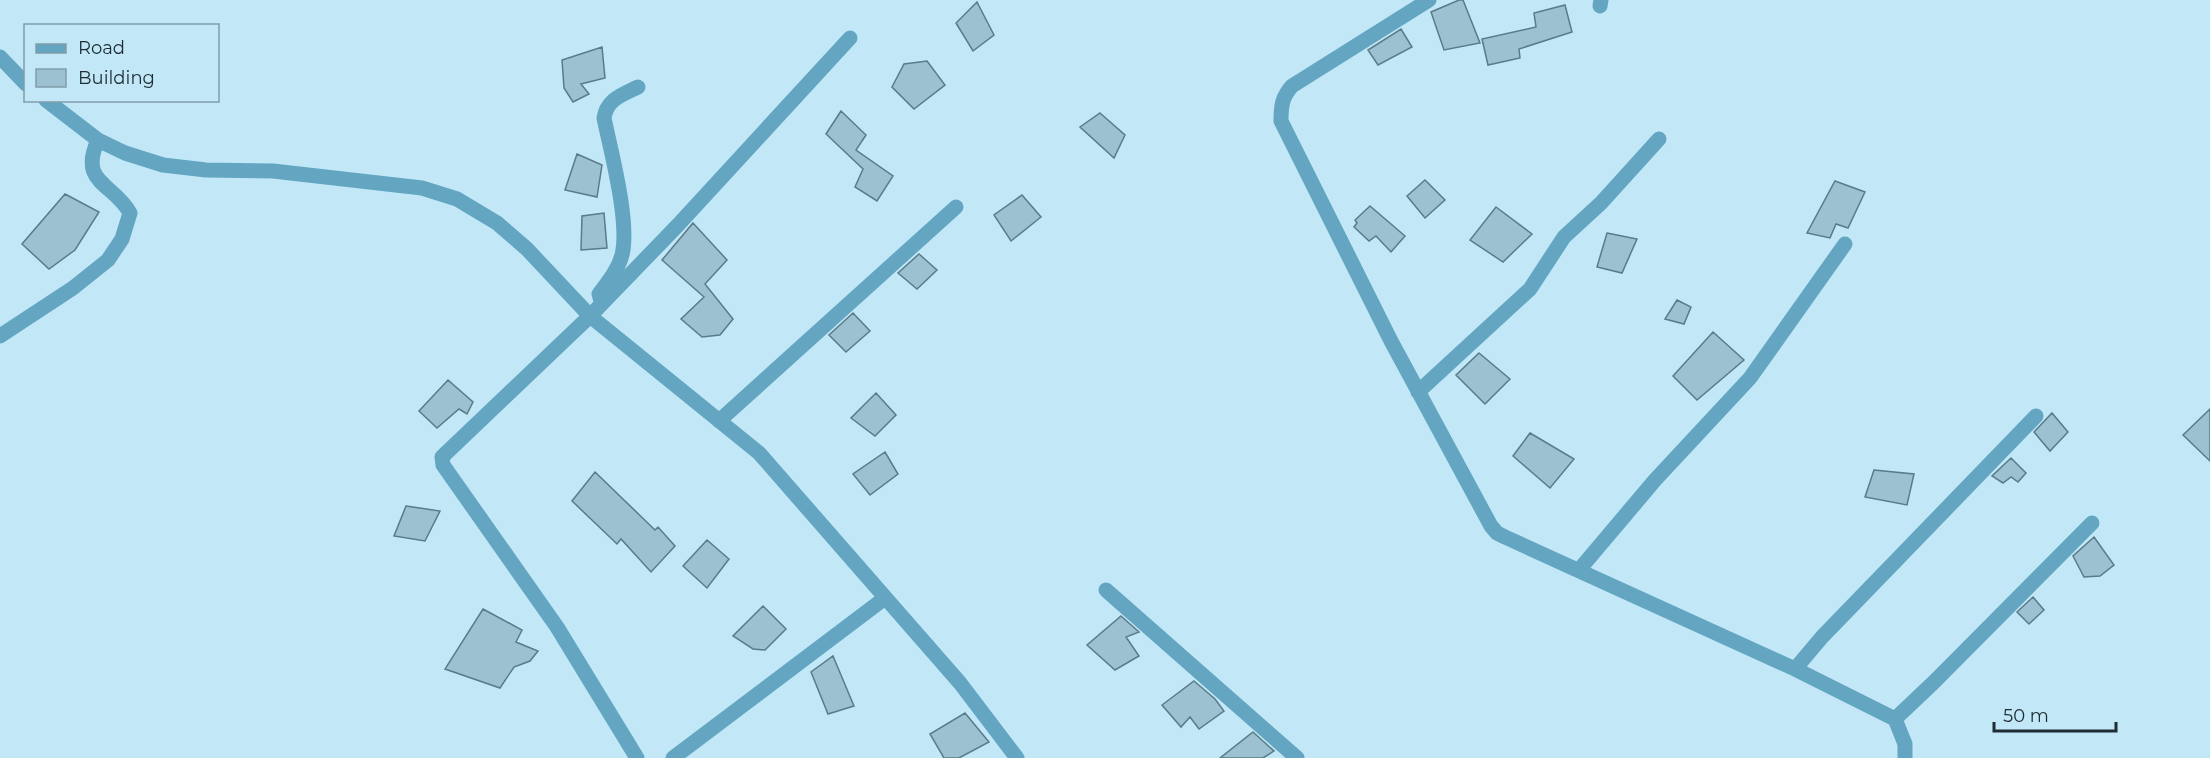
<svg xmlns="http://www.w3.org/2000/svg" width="2210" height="758" font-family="Montserrat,sans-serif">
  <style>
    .building { fill: #9cc1d0; stroke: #597b8a; stroke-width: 1.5 }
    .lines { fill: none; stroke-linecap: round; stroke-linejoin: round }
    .minor { stroke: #64a6c1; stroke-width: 15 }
  </style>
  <rect width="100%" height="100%" fill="#c2e8f8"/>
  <!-- building -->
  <path class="building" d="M1459 0H1463L1480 43 1444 50 1431 12Z
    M977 2 994 35 973 51 956 23Z
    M1565 5 1572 32 1519 49 1520 58 1488 65 1482 39 1536 27 1534 13Z
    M1401 29 1412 47 1378 65 1368 50Z
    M602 47 605 78 581 84 589 94 573 102 564 88 562 60Z
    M927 61 945 85 914 109 892 87 904 64Z
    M841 111 866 135 856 150 893 176 877 201 855 187 863 169 826 134Z
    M1100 113 1125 135 1114 158 1080 127Z
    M577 154 602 165 597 197 565 190Z
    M1425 180 1445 200 1425 218 1407 196Z
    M1835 181 1865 192 1848 228 1836 224 1830 238 1807 233Z
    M65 194 99 212 75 250 49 269 22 244Z
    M1022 195 1041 217 1011 241 994 215Z
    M1370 206 1405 236 1391 252 1376 236 1369 241 1354 227 1357 223 1355 220Z
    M1496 207 1532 234 1503 262 1470 240Z
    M604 213 607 248 581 250 582 216Z
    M693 223 727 260 705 284 733 319 720 335 702 337 681 319 704 297 662 260Z
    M1607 233 1637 239 1622 273 1597 267Z
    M919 254 937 270 917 289 898 273Z
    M1677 300 1691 307 1684 324 1665 319Z
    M853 313 870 331 846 352 829 335Z
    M1713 332 1744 360 1697 400 1673 376Z
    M1479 353 1510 379 1485 404 1456 375Z
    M448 380 473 402 467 414 459 409 437 428 419 411Z
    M876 393 896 415 875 436 851 418Z
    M2210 409V461L2183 435Z
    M2052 413 2068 432 2050 451 2034 432Z
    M1530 433 1574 459 1550 488 1513 456Z
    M885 452 898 474 870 495 853 474Z
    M2011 458 2026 473 2018 482 2011 477 2003 483 1992 476Z
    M1874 470 1914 474 1907 505 1865 497Z
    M595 472 655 530 658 527 675 546 651 572 621 539 617 544 572 501Z
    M406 506 440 511 425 541 394 536Z
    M2094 537 2114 565 2100 576 2084 577 2073 556Z
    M707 540 729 559 707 588 683 566Z
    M2033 597 2044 610 2029 624 2017 612Z
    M763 606 786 629 765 650 753 649 733 636Z
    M483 609 522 630 516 642 538 651 530 661 514 667 500 688 445 669Z
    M1121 616 1139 632 1126 637 1139 656 1115 670 1087 645Z
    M833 656 854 706 828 714 811 672Z
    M1194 681 1215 699 1224 711 1199 729 1190 717 1181 727 1162 705Z
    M965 713 989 742 959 758H944L930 734Z
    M1253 732 1274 751 1263 758H1220Z"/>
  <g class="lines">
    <!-- minor -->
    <path class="minor" d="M1429 0 1292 86C1282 97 1281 106 1281 121L1391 341 1491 526 1497 533 1505 537 1795 669 1895 719
      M1600 6 1601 0
      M0 57 26 84
      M46 100 98 140 125 153 163 165 206 170 273 171 422 188 457 199 497 223 527 249 590 316 759 453 960 683 1017 758
      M601 301 599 294C608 282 618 270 622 255 630 222 611 152 604 118 607 99 622 95 638 87
      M0 336 73 288 108 260 122 239 130 213C114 183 78 184 98 140
      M1418 392 1530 289 1564 237 1601 203 1659 139
      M719 421 956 207
      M1579 570 1655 480 1750 378 1845 244
      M1106 590 1297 758
      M1795 669 1822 637 2036 416
      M637 758 557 627 443 465 442 457 590 316 678 225 850 38
      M673 758 885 598
      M1905 758V744L1895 719 1934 682 2092 523"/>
  </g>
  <!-- legend -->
  <rect x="24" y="24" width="195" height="78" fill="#c2e8f8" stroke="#809da9" stroke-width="1.5"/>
  <rect x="36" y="44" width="30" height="9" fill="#64a6c1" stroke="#809da9" stroke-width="1.5"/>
  <text x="78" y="54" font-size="18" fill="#1e2c33">Road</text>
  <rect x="36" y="69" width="30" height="18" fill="#9cc1d0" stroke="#809da9" stroke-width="1.5"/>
  <text x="78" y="84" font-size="18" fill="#1e2c33">Building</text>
  <!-- scale -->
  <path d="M1994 722v9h122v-9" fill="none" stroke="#1e2c33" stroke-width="3"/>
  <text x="2003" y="722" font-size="18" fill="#1e2c33" stroke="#c2e8f8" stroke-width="4.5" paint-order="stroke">50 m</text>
</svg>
